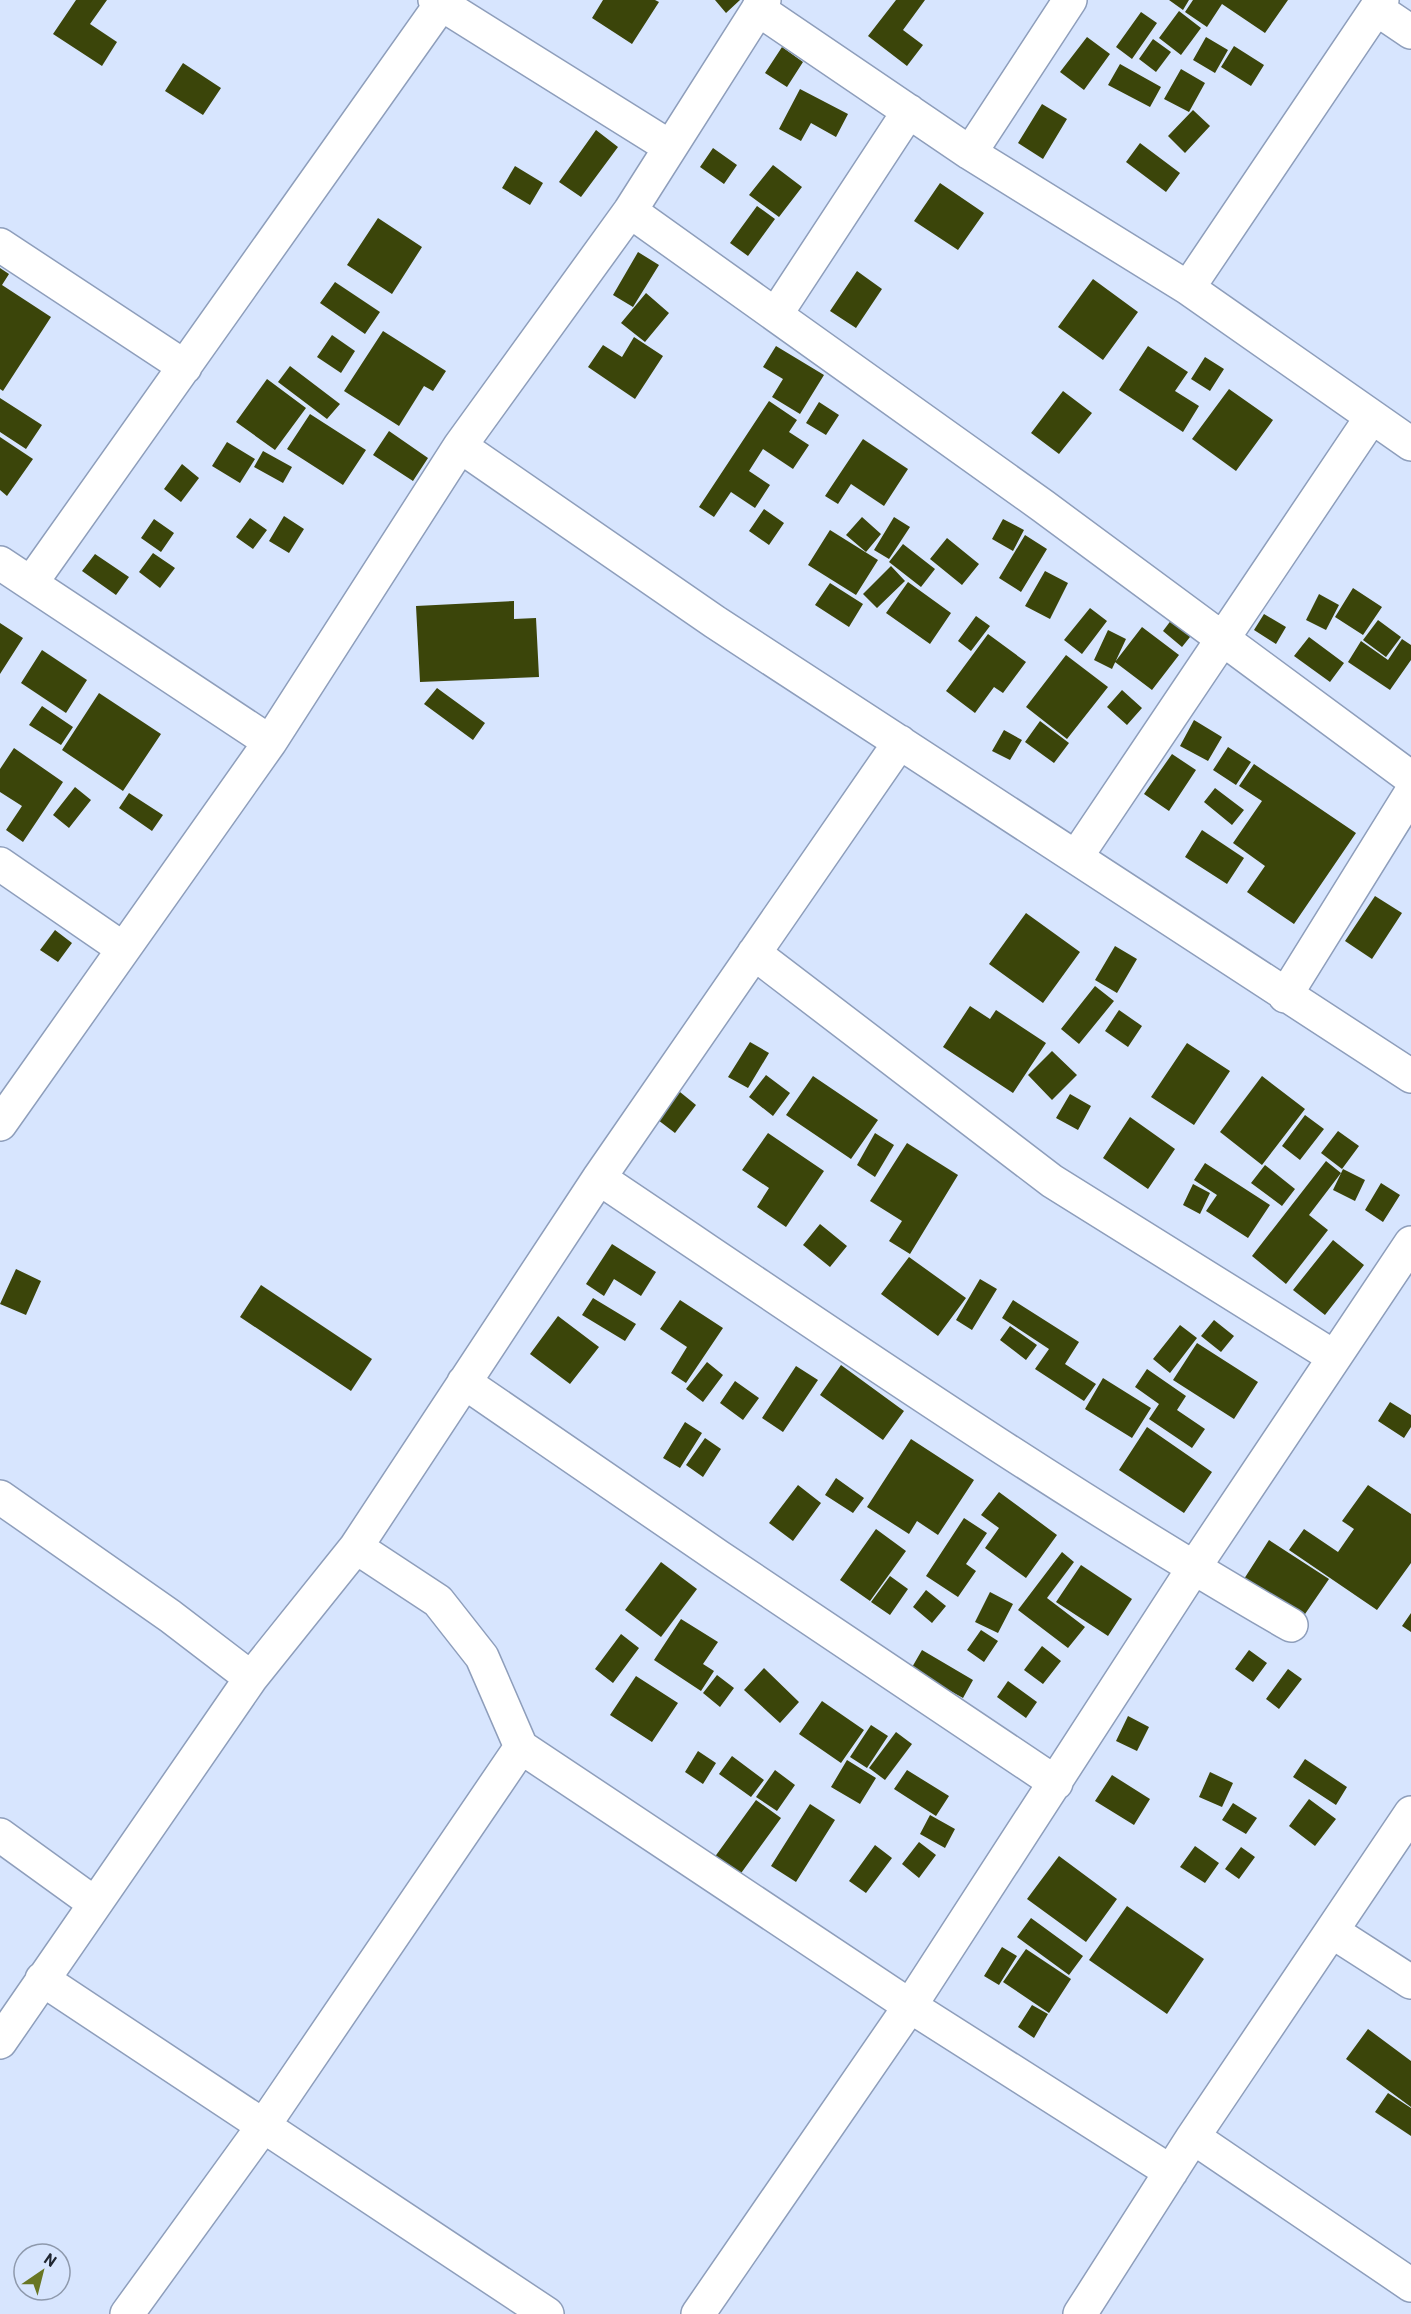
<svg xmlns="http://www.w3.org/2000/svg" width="1411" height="2314" font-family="Barlow,sans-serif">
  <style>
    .building { fill: #3b450a }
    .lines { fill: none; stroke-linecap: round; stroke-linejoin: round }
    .minor-casing { stroke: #8e9ebb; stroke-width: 36 }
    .minor { stroke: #fff; stroke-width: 33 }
  </style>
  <rect width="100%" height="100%" fill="#d7e5fe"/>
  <!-- building -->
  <path class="building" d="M76 0H107L90 24 117 42 102 66 53 34Z
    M603 0H655L659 2 632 44 592 18Z
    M715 0H740L726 13Z
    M896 0H925L903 30 923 45 907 66 868 36Z
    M1169 0H1189L1183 10Z
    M1193 0H1288L1265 33 1222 4 1207 27 1185 12Z
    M1179 11 1201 28 1181 55 1159 38Z
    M1141 12 1157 23 1132 59 1116 47Z
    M1087 37 1110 54 1084 90 1060 72Z
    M1206 37 1228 50 1215 73 1193 60Z
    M1153 39 1171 52 1156 72 1139 59Z
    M1234 46 1264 65 1251 86 1221 67Z
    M782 47 803 62 787 87 765 73Z
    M183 63 221 88 203 115 165 91Z
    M1120 64 1161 87 1150 107 1108 85Z
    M1181 69 1205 83 1189 112 1164 99Z
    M800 89 848 114 836 137 811 123 801 141 779 129Z
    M1042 104 1067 119 1043 159 1018 143Z
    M1193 110 1210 126 1185 153 1168 136Z
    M596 130 618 147 581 197 559 182Z
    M1140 143 1180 173 1166 192 1126 162Z
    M713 148 737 165 724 184 700 167Z
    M773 165 802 187 779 217 749 195Z
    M515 166 543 183 530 205 502 188Z
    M940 183 984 213 958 250 914 221Z
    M757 206 775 219 748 256 730 243Z
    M378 218 422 247 392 294 347 265Z
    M638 252 659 265 633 307 613 295Z
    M0 268 9 274 2 285 51 317 3 391 0 389Z
    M857 271 882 289 856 328 830 311Z
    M1093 279 1138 312 1103 360 1058 327Z
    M335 282 380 312 365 334 320 303Z
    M646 293 669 313 645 342 621 323Z
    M383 331 446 371 433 391 424 386 399 426 344 391Z
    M332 335 355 351 341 373 317 357Z
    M634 337 663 356 635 399 588 367 603 345 622 357Z
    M776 346 824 375 800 414 772 397 783 379 763 367Z
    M1148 346 1188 372 1175 391 1199 406 1183 432 1119 390Z
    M1205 357 1224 369 1210 391 1191 379Z
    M290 366 340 404 327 419 278 382Z
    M267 379 306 408 275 450 236 422Z
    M1229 389 1273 420 1236 471 1192 439Z
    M1063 391 1092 413 1059 454 1031 433Z
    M0 398 42 425 26 449 0 432Z
    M769 401 797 420 789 432 809 445 793 469 763 449 749 471 770 485 755 508 731 492 714 517 699 507Z
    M819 402 839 415 826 435 806 423Z
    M310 414 366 450 343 485 287 449Z
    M389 431 428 458 413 481 373 455Z
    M0 437 33 459 7 496 0 490Z
    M863 439 908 469 884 506 851 484 838 504 825 496Z
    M227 442 255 459 240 483 212 466Z
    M263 451 292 467 283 483 254 467Z
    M182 464 199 478 181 502 164 489Z
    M764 509 784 523 769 545 749 531Z
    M284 516 304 529 289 553 269 541Z
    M862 517 881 534 866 552 846 535Z
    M894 517 910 527 889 559 874 550Z
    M250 518 267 530 253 549 236 537Z
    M154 519 174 533 161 552 141 538Z
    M1003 519 1024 530 1013 551 992 539Z
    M830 530 878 560 856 595 808 565Z
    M1025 535 1047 549 1021 592 999 578Z
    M947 538 979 564 962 585 930 559Z
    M903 544 935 569 921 587 889 562Z
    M153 553 175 568 160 588 139 572Z
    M95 554 129 577 116 595 82 571Z
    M891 566 905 581 877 608 863 594Z
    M1045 571 1068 583 1050 619 1025 606Z
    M908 582 951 613 930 644 886 613Z
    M830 583 863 604 849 627 815 605Z
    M1353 588 1382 607 1363 635 1335 617Z
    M1319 594 1339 605 1326 630 1306 620Z
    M514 601V619L536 618 539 677 420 682 416 606Z
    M1090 608 1107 621 1082 654 1064 640Z
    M1178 611 1198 627 1182 647 1163 631Z
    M1264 614 1286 627 1276 644 1254 630Z
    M976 616 990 626 971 651 958 641Z
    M1378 620 1401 637 1386 657 1363 640Z
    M0 623 23 638 0 674Z
    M1142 627 1179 655 1152 690 1115 662Z
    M1108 630 1126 639 1112 669 1094 660Z
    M988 634 1026 662 1003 693 994 687 975 713 946 691Z
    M1309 637 1344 663 1330 682 1294 656Z
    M1402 639 1411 645V660L1390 690 1348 662 1361 641 1388 660Z
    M42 650 87 680 66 713 21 683Z
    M1066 655 1108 687 1067 739 1026 707Z
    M437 688 485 723 473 740 424 704Z
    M1122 690 1142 708 1127 725 1107 707Z
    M99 693 161 734 123 791 62 750Z
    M42 706 73 727 61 745 29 725Z
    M1194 720 1222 737 1208 761 1180 746Z
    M1040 721 1069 743 1054 763 1025 742Z
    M1004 730 1022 740 1010 760 992 751Z
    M1228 747 1251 762 1236 785 1213 770Z
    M14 748 63 782 23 842 6 830 22 806 0 792V769Z
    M1172 754 1196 770 1169 811 1144 794Z
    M1254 764 1356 833 1294 924 1247 892 1265 866 1233 843 1262 801 1239 786Z
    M75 787 91 800 69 828 53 815Z
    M1215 788 1244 810 1232 825 1204 802Z
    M129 793 163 815 152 831 119 808Z
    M1202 830 1244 858 1227 884 1185 857Z
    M1375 896 1402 913 1372 959 1345 941Z
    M1026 913 1080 952 1043 1003 989 964Z
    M55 930 72 943 58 962 40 950Z
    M1115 946 1137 959 1117 993 1095 980Z
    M1095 986 1114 1001 1079 1044 1061 1029Z
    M970 1006 990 1019 996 1010 1046 1043 1013 1093 943 1047Z
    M1119 1010 1142 1026 1128 1047 1105 1031Z
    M750 1042 769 1053 748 1088 728 1077Z
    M1187 1043 1230 1071 1194 1125 1151 1097Z
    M1052 1051 1077 1075 1052 1100 1028 1075Z
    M766 1075 790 1093 773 1116 749 1097Z
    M813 1076 878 1120 851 1159 786 1115Z
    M1262 1076 1305 1109 1262 1165 1220 1132Z
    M680 1092 696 1105 675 1133 658 1120Z
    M1070 1094 1091 1106 1078 1130 1056 1118Z
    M1305 1115 1324 1129 1300 1160 1282 1146Z
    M1130 1117 1175 1149 1148 1189 1103 1158Z
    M1338 1131 1359 1146 1342 1169 1321 1153Z
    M768 1133 824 1171 786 1227 757 1207 769 1188 742 1170Z
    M875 1133 894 1145 875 1177 857 1165Z
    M907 1143 958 1175 910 1254 889 1241 902 1221 870 1201Z
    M1326 1161 1341 1173 1309 1215 1328 1230 1286 1284 1252 1256Z
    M1205 1163 1270 1205 1248 1238 1206 1211 1217 1195 1194 1180Z
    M1265 1165 1295 1189 1282 1206 1251 1183Z
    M1343 1169 1365 1180 1355 1201 1333 1190Z
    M1381 1183 1400 1195 1383 1222 1365 1210Z
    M1193 1184 1210 1193 1200 1214 1183 1205Z
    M820 1224 847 1246 830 1267 803 1245Z
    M1333 1240 1364 1265 1325 1315 1293 1290Z
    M612 1244 656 1272 641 1296 614 1279 604 1296 586 1284Z
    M909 1257 966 1298 938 1336 881 1294Z
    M16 1269 41 1281 26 1315 0 1304Z
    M980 1279 997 1289 972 1330 956 1320Z
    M261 1285 372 1359 351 1391 240 1317Z
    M593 1298 636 1324 625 1341 582 1315Z
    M680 1300 723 1328 686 1383 671 1373 687 1347 660 1329Z
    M1013 1300 1079 1342 1065 1364 1096 1384 1084 1401 1035 1369 1049 1349 1002 1318Z
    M558 1316 599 1347 570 1384 530 1354Z
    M1214 1320 1234 1336 1221 1352 1201 1336Z
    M1180 1325 1197 1338 1170 1373 1153 1359Z
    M1010 1326 1037 1345 1026 1360 1000 1340Z
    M1197 1343 1258 1382 1234 1419 1173 1380Z
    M707 1362 723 1375 703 1402 686 1389Z
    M841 1365 904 1411 883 1440 820 1395Z
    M796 1366 818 1380 783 1432 762 1418Z
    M1147 1369 1186 1396 1177 1410 1205 1429 1192 1448 1149 1419 1159 1404 1135 1387Z
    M1103 1378 1151 1408 1132 1438 1085 1409Z
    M735 1381 759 1398 743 1420 720 1403Z
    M1390 1402 1411 1415V1427L1404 1438 1378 1421Z
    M685 1422 702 1433 680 1468 663 1458Z
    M1147 1427 1212 1472 1184 1513 1119 1470Z
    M705 1438 721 1449 703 1477 686 1465Z
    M911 1439 974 1480 938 1535 917 1521 909 1534 867 1507Z
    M836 1478 864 1498 853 1513 825 1495Z
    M798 1485 821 1503 793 1541 769 1523Z
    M1368 1485 1411 1514V1563L1377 1610 1289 1550 1304 1529 1338 1552 1354 1529 1342 1521Z
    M999 1492 1057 1535 1026 1578 985 1548 999 1528 981 1515Z
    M964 1518 987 1533 966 1564 976 1571 958 1597 926 1576Z
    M876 1529 906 1551 870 1601 840 1580Z
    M1269 1540 1329 1579 1303 1617 1244 1579Z
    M1062 1552 1074 1562 1047 1598 1085 1627 1068 1648 1018 1610Z
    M661 1562 697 1589 661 1637 625 1610Z
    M1081 1565 1132 1599 1108 1636 1056 1602Z
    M890 1576 908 1589 890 1615 871 1602Z
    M926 1590 946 1606 932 1623 913 1607Z
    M990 1592 1013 1604 998 1633 975 1622Z
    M1411 1613V1632L1402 1626Z
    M681 1619 718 1642 703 1664 714 1671 701 1691 654 1660Z
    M981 1630 998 1641 984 1662 967 1650Z
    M621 1634 639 1648 613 1683 595 1669Z
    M1042 1646 1061 1661 1043 1684 1024 1670Z
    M922 1650 973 1680 963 1698 911 1669Z
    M1249 1650 1267 1663 1253 1682 1235 1669Z
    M764 1668 799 1702 780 1723 744 1690Z
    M1288 1669 1302 1679 1279 1709 1266 1699Z
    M717 1675 734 1688 720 1707 703 1693Z
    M636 1676 678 1703 652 1742 610 1715Z
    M1008 1681 1037 1702 1026 1718 997 1697Z
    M822 1701 864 1730 841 1763 799 1734Z
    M1128 1716 1149 1727 1137 1751 1116 1741Z
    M871 1725 888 1736 867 1768 850 1757Z
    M896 1732 912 1744 885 1780 869 1768Z
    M698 1751 716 1763 703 1784 685 1772Z
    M732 1756 764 1780 751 1797 719 1774Z
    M1305 1759 1347 1787 1336 1805 1293 1777Z
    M847 1760 876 1778 860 1804 831 1787Z
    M775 1770 795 1785 777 1811 756 1797Z
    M907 1770 949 1796 936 1816 894 1789Z
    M1210 1772 1233 1783 1222 1807 1199 1797Z
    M1112 1775 1150 1799 1134 1825 1095 1801Z
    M1309 1799 1336 1819 1315 1846 1289 1826Z
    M756 1800 781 1818 739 1876 714 1858Z
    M1233 1803 1257 1818 1246 1834 1222 1820Z
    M810 1804 835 1820 796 1882 771 1866Z
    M930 1815 955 1829 945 1848 920 1834Z
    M919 1842 936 1855 919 1878 902 1864Z
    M875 1845 892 1858 866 1893 849 1881Z
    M1195 1846 1219 1863 1205 1883 1180 1867Z
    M1241 1847 1255 1857 1239 1879 1225 1869Z
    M1059 1856 1117 1899 1086 1942 1027 1899Z
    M1127 1906 1204 1959 1167 2014 1089 1960Z
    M1031 1918 1083 1956 1069 1975 1017 1937Z
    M1002 1947 1017 1956 999 1985 984 1976Z
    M1026 1949 1071 1979 1049 2013 1003 1982Z
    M1032 2005 1048 2014 1034 2038 1018 2027Z
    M1368 2029 1411 2061V2107L1346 2059Z
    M1388 2093 1411 2108V2136L1375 2112Z"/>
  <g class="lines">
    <defs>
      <path id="minor" d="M435 0 670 147
        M758 9 970 153 1188 288 1411 444
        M1377 9 1411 32
        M970 153 1070 0
        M630 211 1043 506 1411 778
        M0 245 185 367
        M1188 288 1382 0
        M776 314 909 111
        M460 446 715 622 1411 1076
        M0 563 270 742
        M31 583 444 0
        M1076 857 1371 418
        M0 864 122 948
        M754 953 1052 1181 1334 1357
        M1285 996 1411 793
        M0 1124 270 742 460 446 630 211 764 0
        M599 1178C827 1331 1053 1488 1291 1625
        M464 1382 719 1557 1056 1783
        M0 1497 170 1616 251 1678
        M356 1547 438 1601 482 1657 521 1747 910 2006 1171 2172
        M0 1835 94 1903
        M1333 1932 1411 1982
        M42 1979 547 2314
        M0 2042 251 1678 356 1547 599 1178 900 742
        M1193 2137 1411 2285
        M127 2314 264 2125 521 1747
        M698 2314 910 2006 1193 1569 1411 1243
        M1080 2314 1193 2137 1411 1813"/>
    </defs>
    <!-- minor casing -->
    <use href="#minor" class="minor-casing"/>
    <!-- minor -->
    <use href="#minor" class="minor"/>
  </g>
  <!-- north arrow -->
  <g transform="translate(42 2272) rotate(35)"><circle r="28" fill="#d7e5fe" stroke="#8e99ac" stroke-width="1.5"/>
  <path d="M0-4.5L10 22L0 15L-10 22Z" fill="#687623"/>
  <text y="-9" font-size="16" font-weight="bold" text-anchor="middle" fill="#202631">N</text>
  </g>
</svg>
